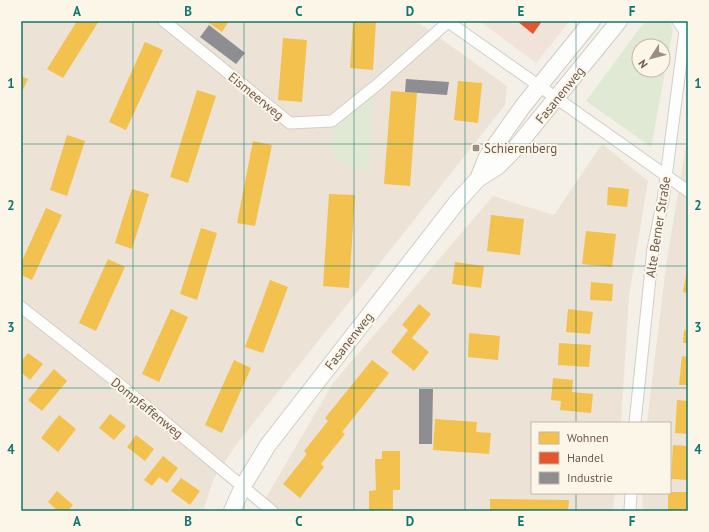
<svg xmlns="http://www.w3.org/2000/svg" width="709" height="532" font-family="'PT Sans',sans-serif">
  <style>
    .residential { fill: #ece3d6 }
    .commercial { fill: #f1e3d9 }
    .green { fill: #e0e9d4; fill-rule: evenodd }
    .homes { fill: #f2c14e }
    .shops { fill: #e4572e }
    .industry { fill: #8d8d92 }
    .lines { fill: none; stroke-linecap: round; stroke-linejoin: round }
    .minor-casing { stroke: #d3cdc7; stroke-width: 13 }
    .secondary-casing { stroke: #d1ccc4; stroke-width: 18 }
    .minor { stroke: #fdfdfc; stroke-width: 11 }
    .secondary { stroke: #fdfdfc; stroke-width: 16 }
    .grid { fill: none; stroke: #0f766e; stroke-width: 1; stroke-opacity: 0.55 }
    .poi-dot { fill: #9c8e83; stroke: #fcf6e9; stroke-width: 1.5 }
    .labels { text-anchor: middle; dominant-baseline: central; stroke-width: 4; stroke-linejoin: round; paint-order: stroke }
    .street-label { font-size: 13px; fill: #6d5a4d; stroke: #fcf6e9 }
    .poi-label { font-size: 13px; fill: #6d5a4d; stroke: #fcf6e9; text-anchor: start }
    .neatline { fill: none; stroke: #0f766e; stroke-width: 1.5 }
    .grid-label { font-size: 13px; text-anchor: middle; font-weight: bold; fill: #0f766e }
  </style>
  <rect width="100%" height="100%" fill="#f4f0e8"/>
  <!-- residential -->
  <path class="residential" d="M21 21H416L507 86 505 105 236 445 213 480 203 511H21Z
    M688 134V511H643L642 493H670V423H647L666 265Z
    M602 144 648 181 629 296 621 423H532V493H615L613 511H260L264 501 333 383 493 196 554 215Z"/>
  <!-- commercial -->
  <path class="commercial" d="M479 21H570L536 63Z"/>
  <!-- green -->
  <path class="green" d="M645 21H670L673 30 651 147 586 101ZM639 46H663V70H639Z
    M373 97 369 171 346 167 331 152 333 126Z"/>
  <!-- homes -->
  <path class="homes" d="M77 21H99L63 78 47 69Z
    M206 21H229L222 32Z
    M353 21H376L373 70 350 68Z
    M283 38 307 40 302 102 278 100Z
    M145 42 163 50 126 130 109 122Z
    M21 76 28 79 21 94Z
    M458 81 482 83 478 123 454 120Z
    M197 90 216 96 188 183 170 177Z
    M391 91 417 93 410 186 384 184Z
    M67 135 85 141 67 196 50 190Z
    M253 141 272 145 255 226 237 223Z
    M608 187 629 189 627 207 607 205Z
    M132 189 149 194 132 249 115 243Z
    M329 194 355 195 349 288 323 286Z
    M46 208 62 215 32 280 21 275V263Z
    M491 215 524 219 520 255 487 251Z
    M201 228 217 233 197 300 180 294Z
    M586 231 616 234 612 267 582 264Z
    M108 259 125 267 96 331 79 323Z
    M455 262 484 266 481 288 452 284Z
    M687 270H688V293L683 292Z
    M270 280 288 287 263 353 245 347Z
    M591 282 613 284 612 301 590 300Z
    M419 304 431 314 412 338 429 352 414 371 391 352 408 330 402 325Z
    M171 309 188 317 159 382 142 374Z
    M568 309 593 312 590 334 566 332Z
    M684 330 688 331V343H683Z
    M469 333 500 336 498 360 468 357Z
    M559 343 591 345 589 367 558 365Z
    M28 353 43 364 30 380 21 372V357L23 359Z
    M682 356 688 357V385H679Z
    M234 360 251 368 222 433 205 425Z
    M372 360 389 373 342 432 345 434 321 464 324 467 300 498 283 484 307 454 304 451 328 421 325 418Z
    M54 369 67 381 42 411 28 400Z
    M553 378 573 380 572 392 593 394 591 413 560 410 561 401 551 400Z
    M677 400 688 401V434L675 433Z
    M110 414 126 426 114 440 99 428Z
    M59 415 76 429 58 452 41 438Z
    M435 419 477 422 476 432 491 433 489 454 433 450Z
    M136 435 154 449 145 461 127 447Z
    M673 445 688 446V480L671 479Z
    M382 451H400V490H393V511H369V491L376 490 375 459H382Z
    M163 456 178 468 167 483 159 477 152 486 144 480Z
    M181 478 200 491 190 505 171 491Z
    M57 491 73 505 68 511H58L48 502Z
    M670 492H688V511H668V493Z
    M490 499 569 500 568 511H490Z"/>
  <!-- shops -->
  <path class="shops" d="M517 21H542L533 34Z"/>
  <!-- industry -->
  <path class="industry" d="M209 25 245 53 236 64 200 37Z
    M406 79 449 82 447 95 405 92Z
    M419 389H433L432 444H419Z"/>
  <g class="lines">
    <defs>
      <path id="minor" d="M164 21 290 123 332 121 378 84 448 22
        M447 21 688 191
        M678 21 685 31
        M21 307 118 383 272 511
        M635 423 653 249 663 200 685 31 688 26
        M630 511 631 493"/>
      <path id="secondary" d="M478 179 497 167 513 151 619 21
        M232 511 243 486 268 445 457 202 478 179 487 157 523 106 592 21"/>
    </defs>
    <!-- minor casing -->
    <use href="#minor" class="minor-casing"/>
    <!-- secondary casing -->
    <use href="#secondary" class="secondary-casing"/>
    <!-- minor -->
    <use href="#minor" class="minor"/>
    <!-- secondary -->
    <use href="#secondary" class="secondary"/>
  </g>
  <!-- grid -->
  <path class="grid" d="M133 21V511M244 21V511M354 21V511M465 21V511M576 21V423M21 144H688M21 266H688M21 388H688M576 493V511"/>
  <!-- markers -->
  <rect class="poi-dot" x="472" y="144" width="8" height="8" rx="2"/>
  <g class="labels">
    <!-- street labels -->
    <g class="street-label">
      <text transform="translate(560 95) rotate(-51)">Fasanenweg</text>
      <text transform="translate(256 96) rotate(39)">Eismeerweg</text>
      <text transform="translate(658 227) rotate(-81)">Alte Berner Straße</text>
      <text transform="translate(349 341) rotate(-52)">Fasanenweg</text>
      <text transform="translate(147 408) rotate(39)">Dompfaffenweg</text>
    </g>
    <!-- poi labels -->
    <g class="poi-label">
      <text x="484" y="148">Schierenberg</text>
    </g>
  </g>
  <!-- border -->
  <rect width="709" height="532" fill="none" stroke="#fcf6e9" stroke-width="44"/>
  <!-- legend -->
  <rect x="531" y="422" width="140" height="72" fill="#fcf6e9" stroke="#c3b8ab"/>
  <rect x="539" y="432" width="20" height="12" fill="#f2c14e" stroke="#c3b8ab"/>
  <text x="567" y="442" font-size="12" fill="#6d5a4d">Wohnen</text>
  <rect x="539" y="452" width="20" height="12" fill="#e4572e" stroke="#c3b8ab"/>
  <text x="567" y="462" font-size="12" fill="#6d5a4d">Handel</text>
  <rect x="539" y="472" width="20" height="12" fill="#8d8d92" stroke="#c3b8ab"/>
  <text x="567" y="482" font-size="12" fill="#6d5a4d">Industrie</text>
  <!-- north arrow -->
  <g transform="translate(651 58) rotate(234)"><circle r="19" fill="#fcf6e9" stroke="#c3b8ab"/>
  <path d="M0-3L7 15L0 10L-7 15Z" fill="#9c8e83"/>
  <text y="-6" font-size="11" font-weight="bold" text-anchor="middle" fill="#6d5a4d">N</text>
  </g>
  <rect x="22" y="22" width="665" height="488" class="neatline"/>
  <g class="grid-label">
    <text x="77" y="16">A</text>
    <text x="188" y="16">B</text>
    <text x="299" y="16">C</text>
    <text x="410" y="16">D</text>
    <text x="521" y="16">E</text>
    <text x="632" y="16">F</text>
    <text x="11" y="88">1</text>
    <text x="698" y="88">1</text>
    <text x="11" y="210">2</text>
    <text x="698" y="210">2</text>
    <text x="11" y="332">3</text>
    <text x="698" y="332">3</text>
    <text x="11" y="454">4</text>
    <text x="698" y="454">4</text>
    <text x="77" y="526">A</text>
    <text x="188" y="526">B</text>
    <text x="299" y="526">C</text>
    <text x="410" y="526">D</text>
    <text x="521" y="526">E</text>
    <text x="632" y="526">F</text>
  </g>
</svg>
